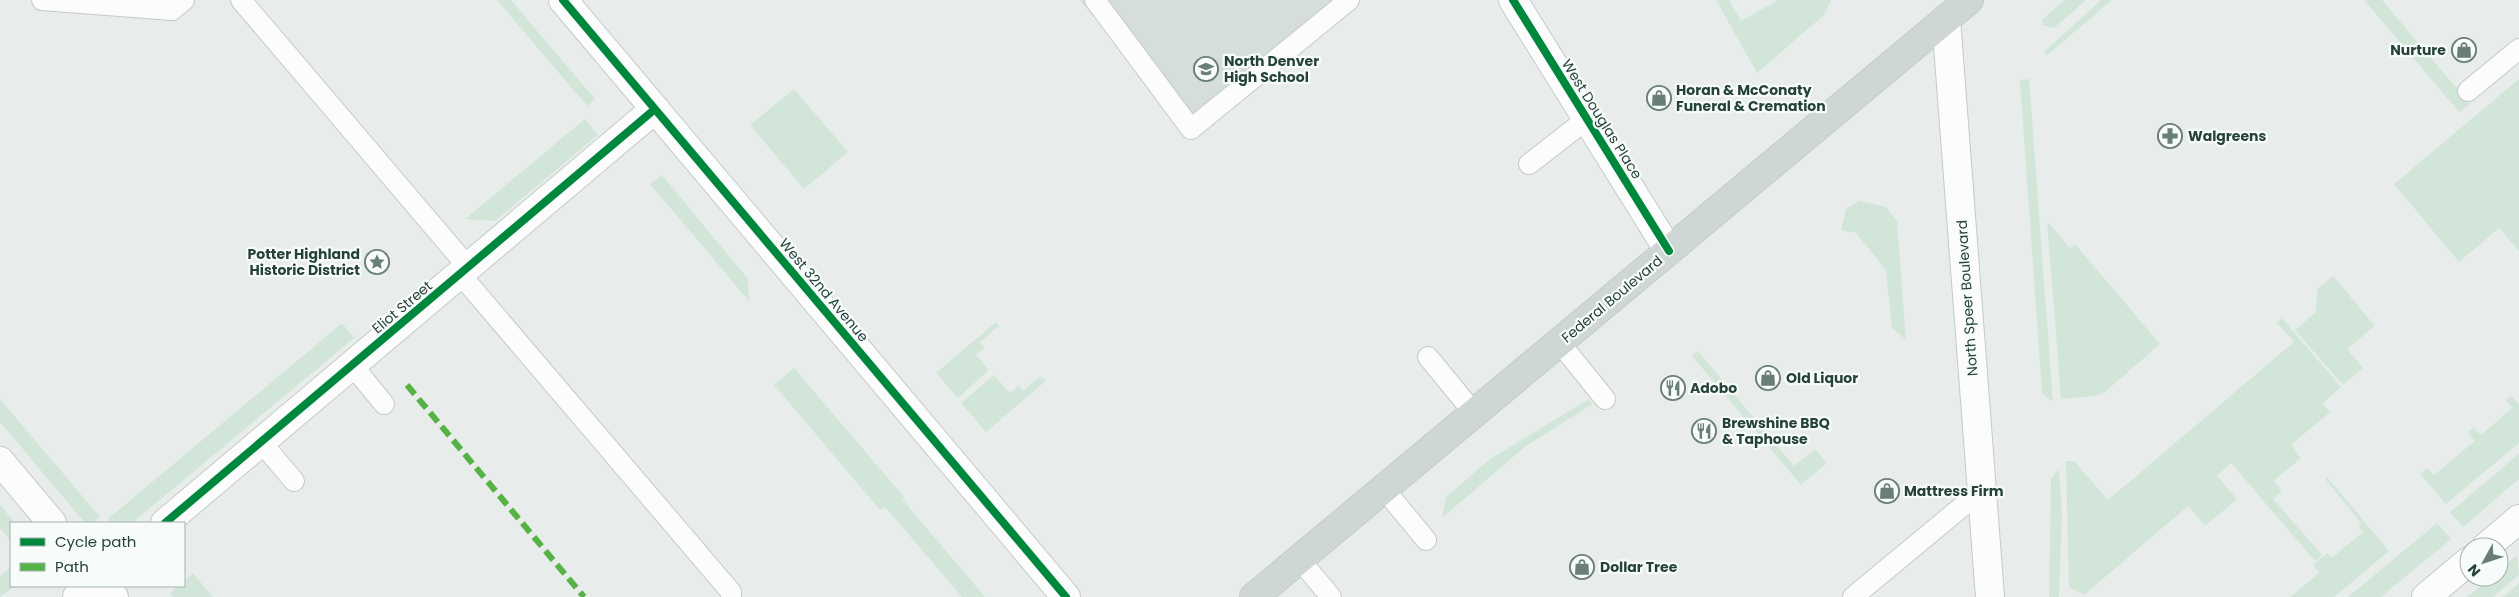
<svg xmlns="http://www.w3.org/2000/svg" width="2519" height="597" font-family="Poppins,sans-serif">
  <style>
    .built { fill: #d6dedb }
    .green { fill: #d1e6d8 }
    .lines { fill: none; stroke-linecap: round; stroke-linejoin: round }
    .service-casing { stroke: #c5cac8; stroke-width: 22 }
    .minor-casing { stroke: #c5cac8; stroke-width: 30 }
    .tertiary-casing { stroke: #c5cac8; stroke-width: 30 }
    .secondary-casing { stroke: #c3cbc8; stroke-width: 30 }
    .primary-casing { stroke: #c3ccc9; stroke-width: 30 }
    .service { stroke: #fcfcfc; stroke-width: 20 }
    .minor { stroke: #fcfcfc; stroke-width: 28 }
    .tertiary { stroke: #fcfcfc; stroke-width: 28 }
    .secondary { stroke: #fcfcfc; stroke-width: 28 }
    .primary { stroke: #cfd7d5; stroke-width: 28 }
    .quiet { stroke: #55b346; stroke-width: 6; stroke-dasharray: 12 6; stroke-linecap: butt }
    .cycleway-casing { stroke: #f7fbf9; stroke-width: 11 }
    .cycleway { stroke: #00873e; stroke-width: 8 }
    .labels { text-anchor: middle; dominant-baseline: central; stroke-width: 4.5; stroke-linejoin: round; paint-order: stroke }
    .poi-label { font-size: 14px; font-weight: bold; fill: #24423a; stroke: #f7fbf9; text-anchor: start }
    .street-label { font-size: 14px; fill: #24423a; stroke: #f7fbf9 }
  </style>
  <rect width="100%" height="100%" fill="#e8edeb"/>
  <!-- built -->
  <path class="built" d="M1080 0H1360L1192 138Z"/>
  <!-- green -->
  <path class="green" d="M497 0H511L595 99 587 106Z
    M1716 0H1729L1741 21 1778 0H1831L1824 15 1757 73Z
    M2064 0H2086L2054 28 2042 25V20Z
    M2101 0H2112L2046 56 2044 53 2046 50Z
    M2364 0H2382L2470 104 2459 112Z
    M2029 79 2053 402 2042 393 2020 80Z
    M2519 79V251L2499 228 2459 262 2394 184Z
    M794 89 848 152 804 189 750 125Z
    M585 119 598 135 495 221 465 219Z
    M662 175 748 279 749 301 650 184Z
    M1859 201 1886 207 1897 221 1906 340 1892 328 1886 270 1856 233 1841 230 1846 209Z
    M2047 221 2070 248 2075 244 2160 344 2105 392 2095 396 2061 399Z
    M2333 276 2375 326 2347 349 2363 368 2343 385 2295 330 2316 312 2317 289Z
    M2282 318 2341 387 2323 403 2330 412 2291 445 2301 458 2274 481 2282 491 2273 499 2322 555 2315 561 2231 463 2217 476 2237 499 2205 526 2188 506 2084 595 2069 587 2066 461H2074L2108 500 2294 342 2277 323Z
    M996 322 999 326 980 342 984 348 976 355 989 370 958 398 936 373Z
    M342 323 354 338 132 523H112L108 519Z
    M1698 351 1794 466 1815 449 1827 463 1801 485 1692 356Z
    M794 368 904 497 902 499 985 597H962L885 507 880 510 774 385Z
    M994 375 1010 393 1019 386 1023 391 1040 376 1046 381 986 432 961 403Z
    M2512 396 2519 404V443L2446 504 2420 474 2428 468 2434 475 2475 441 2468 432 2474 427 2481 435 2512 408 2506 400Z
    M0 399 100 517 92 523H85L0 422Z
    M1589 399 1593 404 1526 446 1442 518 1446 497 1490 459Z
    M2519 454V479L2463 527 2450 512Z
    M2059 469 2062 516 2059 597H2049L2051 479Z
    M2327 477 2389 551 2334 597H2290L2319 573 2313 565 2327 553 2332 558 2363 532 2358 526 2361 523 2325 479Z
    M0 505 15 523H11V542L0 528Z
    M2437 523 2451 539 2381 597H2348Z
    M2517 555 2519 575 2493 597H2467L2491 577H2499V570Z
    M11 567V586H15L0 597V576Z
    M193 573 213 597H173L170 593 178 586H184V581Z
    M2519 583V597H2503Z"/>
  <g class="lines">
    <defs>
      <path id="service" d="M42 0 172 10 184 0
        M241 0 468 267
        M1095 0 1191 129 1349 0
        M2468 91 2519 49
        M1529 164 1587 119
        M460 274 731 592V597
        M1559 342 1605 399
        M1428 357 1474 413
        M352 365 384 404
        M261 442 294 481
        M1384 489 1426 540
        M1299 559 1331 597
        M1853 597 1981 491"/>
      <path id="minor" d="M1513 0 1669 251
        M0 461 52 523
        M165 523 655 109
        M2486 547 2519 519
        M105 586 114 597
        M77 597 91 586
        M2426 597 2469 561"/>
      <path id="tertiary" d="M563 0 1066 597"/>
      <path id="secondary" d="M1946 19 1990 597"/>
      <path id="primary" d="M1254 597 1969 0"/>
    </defs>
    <!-- service casing -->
    <use href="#service" class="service-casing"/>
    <!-- minor casing -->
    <use href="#minor" class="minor-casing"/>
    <!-- tertiary casing -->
    <use href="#tertiary" class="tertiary-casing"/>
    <!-- secondary casing -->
    <use href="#secondary" class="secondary-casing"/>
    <!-- primary casing -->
    <use href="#primary" class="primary-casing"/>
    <!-- service -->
    <use href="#service" class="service"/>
    <!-- minor -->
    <use href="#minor" class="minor"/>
    <!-- tertiary -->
    <use href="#tertiary" class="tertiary"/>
    <!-- secondary -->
    <use href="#secondary" class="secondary"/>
    <!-- primary -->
    <use href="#primary" class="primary"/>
    <!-- quiet -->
    <path class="quiet" d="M407 385 584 597"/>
    <defs>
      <path id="cycleway" d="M563 0 1066 597
        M1513 0 1669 251
        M165 523 655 109"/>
    </defs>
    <!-- cycleway casing -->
    <use href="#cycleway" class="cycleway-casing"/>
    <!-- cycleway -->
    <use href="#cycleway" class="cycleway"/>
  </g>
  <!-- icons -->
  <defs>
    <symbol id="shop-ring" viewBox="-11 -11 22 22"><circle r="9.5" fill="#f7fbf9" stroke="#697e78" stroke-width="1.5"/><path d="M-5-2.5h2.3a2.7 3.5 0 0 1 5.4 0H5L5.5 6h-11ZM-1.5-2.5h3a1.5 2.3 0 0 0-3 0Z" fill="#697e78"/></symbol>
    <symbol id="school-ring" viewBox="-11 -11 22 22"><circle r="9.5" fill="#f7fbf9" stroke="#697e78" stroke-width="1.5"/><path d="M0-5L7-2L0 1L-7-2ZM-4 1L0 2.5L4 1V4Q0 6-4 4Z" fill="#697e78"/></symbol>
    <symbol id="pharmacy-ring" viewBox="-11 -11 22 22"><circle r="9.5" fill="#f7fbf9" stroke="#697e78" stroke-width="1.5"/><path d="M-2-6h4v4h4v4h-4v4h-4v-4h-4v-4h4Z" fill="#697e78"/></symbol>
    <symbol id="sight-ring" viewBox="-11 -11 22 22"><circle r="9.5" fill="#f7fbf9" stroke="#697e78" stroke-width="1.5"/><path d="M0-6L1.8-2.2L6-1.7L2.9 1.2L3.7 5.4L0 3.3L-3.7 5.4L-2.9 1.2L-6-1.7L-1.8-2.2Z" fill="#697e78"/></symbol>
    <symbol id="restaurant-ring" viewBox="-11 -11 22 22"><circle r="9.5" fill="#f7fbf9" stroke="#697e78" stroke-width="1.5"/><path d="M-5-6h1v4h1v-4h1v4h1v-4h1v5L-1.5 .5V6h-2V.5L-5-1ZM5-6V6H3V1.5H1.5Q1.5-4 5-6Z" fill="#697e78"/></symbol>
  </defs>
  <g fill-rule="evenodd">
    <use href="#shop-ring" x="2450" y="36" width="28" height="28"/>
    <use href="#school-ring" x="1192" y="55" width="28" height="28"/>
    <use href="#shop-ring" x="1645" y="84" width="28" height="28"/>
    <use href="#pharmacy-ring" x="2156" y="122" width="28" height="28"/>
    <use href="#sight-ring" x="363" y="248" width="28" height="28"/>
    <use href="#shop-ring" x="1754" y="364" width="28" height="28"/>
    <use href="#restaurant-ring" x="1659" y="374" width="28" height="28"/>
    <use href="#restaurant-ring" x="1690" y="417" width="28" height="28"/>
    <use href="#shop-ring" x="1873" y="477" width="28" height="28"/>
    <use href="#shop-ring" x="1568" y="553" width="28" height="28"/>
  </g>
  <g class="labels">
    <!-- poi labels -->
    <g class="poi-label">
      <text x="2446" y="50" text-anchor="end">Nurture</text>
      <text x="1224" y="61">North Denver<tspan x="1224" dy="16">High School</tspan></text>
      <text x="1676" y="90">Horan &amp; McConaty<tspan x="1676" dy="16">Funeral &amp; Cremation</tspan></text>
      <text x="2188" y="136">Walgreens</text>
      <text x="360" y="254" text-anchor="end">Potter Highland<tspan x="360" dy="16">Historic District</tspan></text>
      <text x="1786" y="378">Old Liquor</text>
      <text x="1690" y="388">Adobo</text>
      <text x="1722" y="423">Brewshine BBQ<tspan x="1722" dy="16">&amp; Taphouse</tspan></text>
      <text x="1904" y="491">Mattress Firm</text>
      <text x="1600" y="567">Dollar Tree</text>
    </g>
    <!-- street labels -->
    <g class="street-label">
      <text transform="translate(1602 119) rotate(58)">West Douglas Place</text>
      <text transform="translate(824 290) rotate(50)">West 32nd Avenue</text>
      <text transform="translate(1967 298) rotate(-94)">North Speer Boulevard</text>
      <text transform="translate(1612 299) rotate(-40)">Federal Boulevard</text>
      <text transform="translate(402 307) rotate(-40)">Eliot Street</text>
    </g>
  </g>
  <!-- legend -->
  <rect x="10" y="522" width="175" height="65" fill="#f7fbf9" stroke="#a3b1ad"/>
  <rect x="20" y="538" width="25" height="8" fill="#00873e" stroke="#a3b1ad"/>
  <text x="55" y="547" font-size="15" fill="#24423a">Cycle path</text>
  <rect x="20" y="563" width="25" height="8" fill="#55b346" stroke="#a3b1ad"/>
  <text x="55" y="572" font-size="15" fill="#24423a">Path</text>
  <!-- north arrow -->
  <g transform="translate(2484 562) rotate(230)"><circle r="24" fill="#f7fbf9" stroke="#a3b1ad"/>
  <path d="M0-4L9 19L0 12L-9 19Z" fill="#697e78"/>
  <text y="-8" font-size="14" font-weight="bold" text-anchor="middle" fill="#24423a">N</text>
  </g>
</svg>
